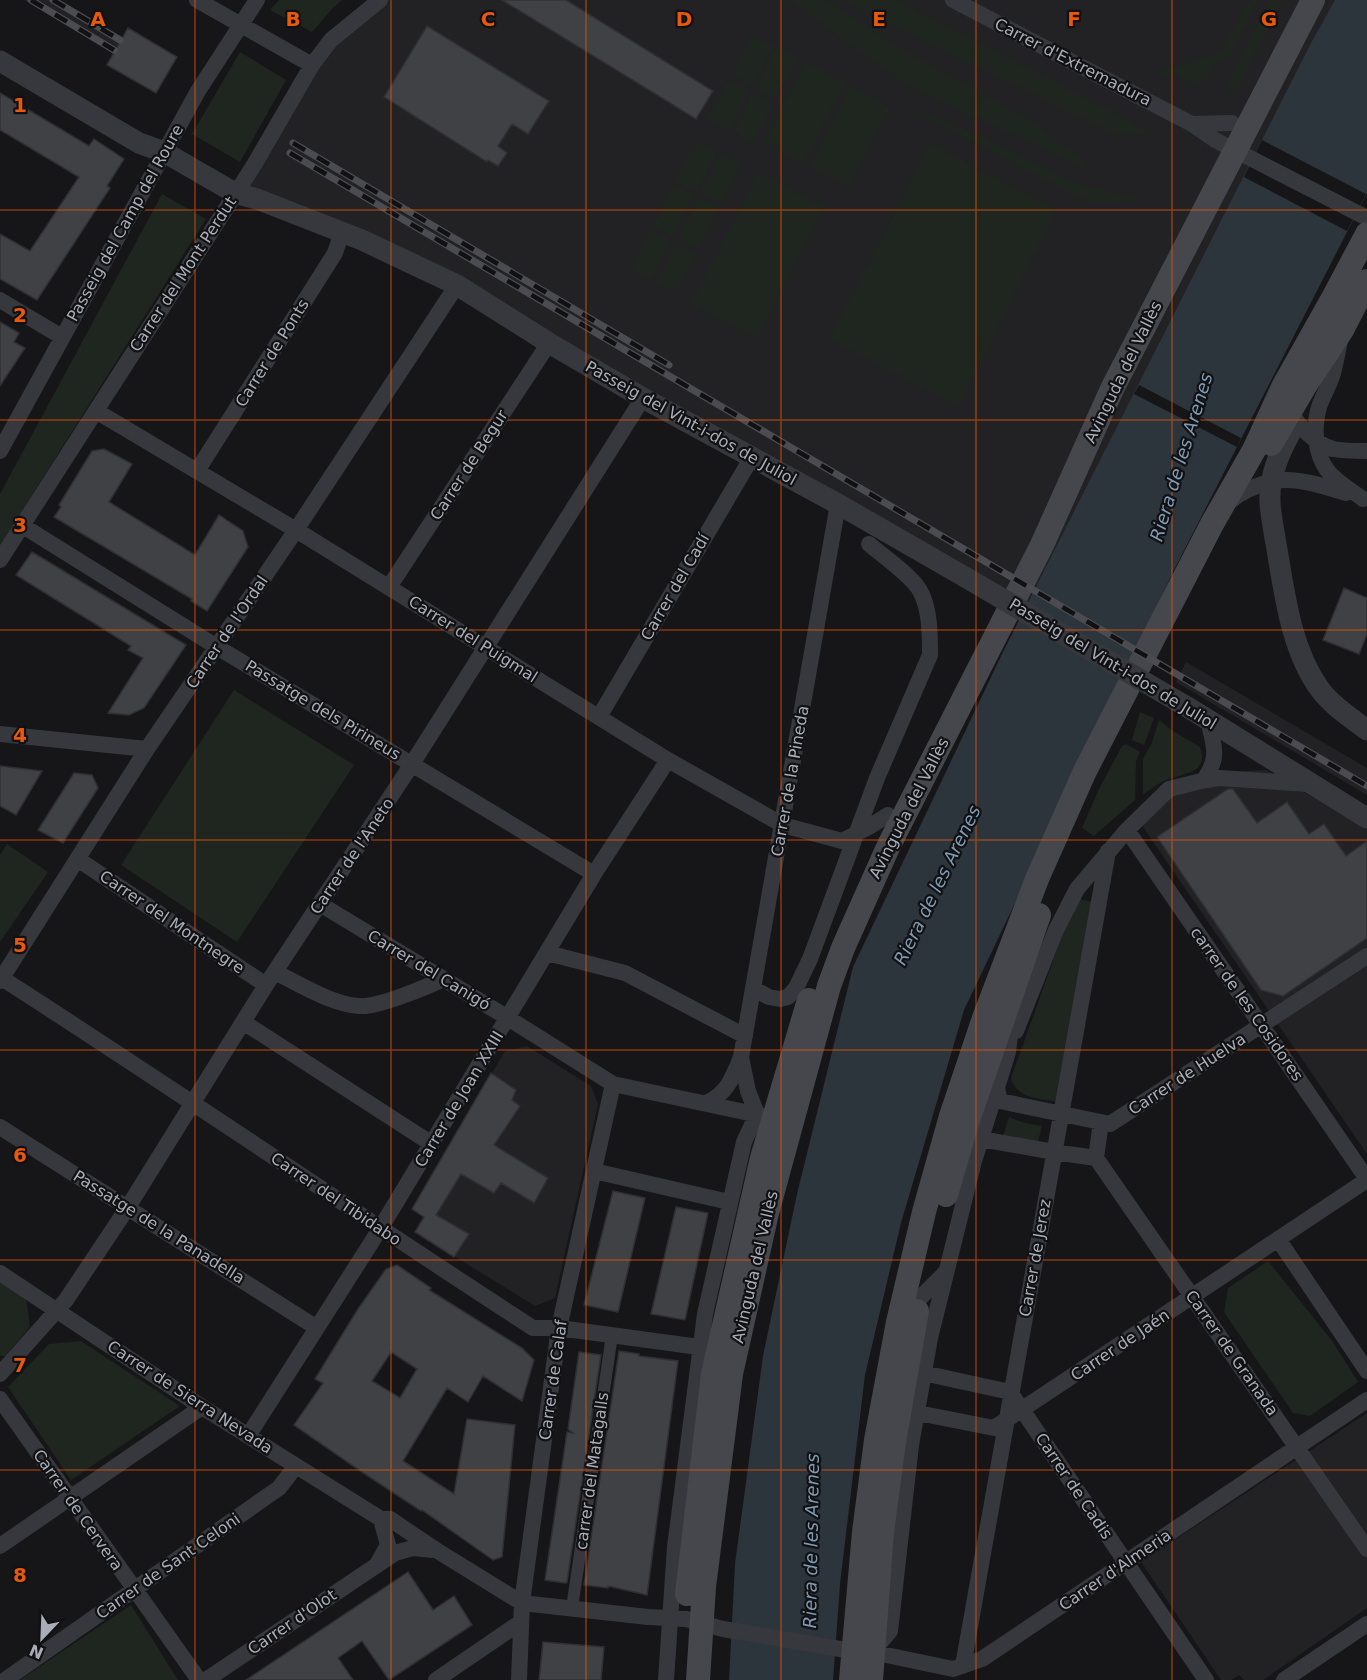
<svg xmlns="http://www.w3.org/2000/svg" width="1367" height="1680" font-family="'DejaVu Sans',sans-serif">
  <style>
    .built { fill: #222225 }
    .green { fill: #1e261f }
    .water { fill: #2c353c }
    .pier { fill: #161618 }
    .building { fill: #404145; stroke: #303034; stroke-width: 1.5; fill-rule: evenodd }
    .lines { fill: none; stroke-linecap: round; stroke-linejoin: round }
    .pedestrian { stroke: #37383d; stroke-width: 12 }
    .minor { stroke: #37383d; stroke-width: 16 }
    .tertiary { stroke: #37383d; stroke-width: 21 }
    .secondary { stroke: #45474d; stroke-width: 24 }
    .rail-casing { stroke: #4a4c52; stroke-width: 7 }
    .rail { stroke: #111113; stroke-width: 4.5; stroke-dasharray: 14; stroke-linecap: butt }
    .tertiary-bridge { stroke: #37383d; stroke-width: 21 }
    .grid { fill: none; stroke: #e8590c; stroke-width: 1.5; stroke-opacity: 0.55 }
    .labels { text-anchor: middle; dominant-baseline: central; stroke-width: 4.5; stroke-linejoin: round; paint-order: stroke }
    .street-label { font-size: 16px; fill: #a8adb8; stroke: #111113 }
    .water-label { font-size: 18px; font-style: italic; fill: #7f9bb3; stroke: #111113 }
    .grid-label { font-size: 20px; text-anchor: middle; font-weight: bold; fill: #e8590c; stroke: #111113; stroke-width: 4.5; stroke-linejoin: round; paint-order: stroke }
  </style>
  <rect width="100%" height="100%" fill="#161618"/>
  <!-- built -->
  <path class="built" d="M24 0H60L123 37 113 52Z
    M376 0H1342L1098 653 539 333 246 192 295 94Z
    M1186 662 1367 768V795L1176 682Z
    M1266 770 1367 829V1154L1143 827 1151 797 1197 773Z
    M527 1046 591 1086 598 1104 555 1298 535 1306 415 1232 424 1217 412 1209 505 1051Z
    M1367 1413V1608L1263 1680H1244L1239 1675 1231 1680H1221L1141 1562Z"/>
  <!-- green -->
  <path class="green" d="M279 0H342L332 9 312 32 270 10Z
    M790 0H825L900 48 1038 125 1088 165 1086 168 906 85Z
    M842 0H896L1154 134 1116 135Z
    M1249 0H1258L1229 57 1212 65 1207 80C1195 88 1185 83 1178 73L1160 77 1158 72 1221 52Z
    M1271 0H1283L1235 93 1225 88Z
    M752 36 773 46 752 86 732 75Z
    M776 47 797 58 776 97 756 87Z
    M240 52 286 80 240 162 192 134Z
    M806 62 845 83 803 163 764 142Z
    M728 80 749 90 729 130 708 119Z
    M850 86 890 107 849 186 810 166Z
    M753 93 773 103 753 143 733 132Z
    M911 110 930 115 984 138 1079 184 1145 201 1091 203Z
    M697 141 717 151 697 191 676 181Z
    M930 144 1057 209 959 406 829 339Z
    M721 153 742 164 722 203 701 193Z
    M758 172 825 207 757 338 691 304Z
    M673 185 694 195 673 236 653 226Z
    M162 194 206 219 0 546V494Z
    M698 197 719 208 698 249 678 239Z
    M651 231 671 241 651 280 631 269Z
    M676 244 696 254 676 293 656 283Z
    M234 690 354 765 237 942 121 865Z
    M1140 712 1154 718 1144 745 1132 740Z
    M1159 720 1173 731 1200 747C1210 774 1182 773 1164 781 1157 784 1150 790 1143 794V759L1152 743Z
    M1126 744 1140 752 1136 761 1135 800 1094 836 1082 828 1099 789 1122 746Z
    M7 844 48 872 0 942V855Z
    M1079 899 1094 902 1057 1102C1038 1098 1017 1099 1011 1078L1063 933Z
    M1009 1117 1025 1123 1042 1126 1038 1142 1003 1136Z
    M1268 1261 1333 1342 1358 1382 1310 1416 1293 1413 1224 1312 1228 1288Z
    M0 1281 26 1298 30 1327 5 1356H0Z
    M81 1341 180 1406 71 1480 8 1387 49 1344Z
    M131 1605 178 1680H20Z"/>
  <!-- water -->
  <path class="water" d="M1335 0H1367V193L1173 572 964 1010 901 1223 865 1375 840 1584 833 1680H729L735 1564 763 1356 797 1194 853 967 1002 654 1311 43Z"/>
  <!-- pier -->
  <path class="pier" d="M1262 140 1366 194 1347 231 1244 177Z
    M1139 385 1241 438 1237 447 1134 394Z"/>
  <!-- building -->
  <path class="building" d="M502 0H566L713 91 696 119Z
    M427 26 549 101 528 134 512 124 498 146 507 153 498 166 488 160 487 162 384 97Z
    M128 28 177 57 156 93 107 65Z
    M0 93 89 146 94 139 124 159 107 186 110 188 37 300 0 279V234L30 251 79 177 0 130Z
    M0 322 19 333 14 342 25 348 0 386Z
    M104 449 132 464 109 502 195 555 219 515 243 531 248 547 207 611 191 601 192 599 54 517 61 507 59 505 92 451Z
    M32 552 186 645 144 708 129 715 108 713 143 658 128 650 131 646 16 575Z
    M1344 588 1367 598V634L1359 654 1323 640Z
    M0 766 42 771 16 815 0 806Z
    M74 773 92 775 98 788 63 843 38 830Z
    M1228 789H1233L1257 823 1287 802 1309 834 1324 824 1346 856 1367 841V938L1283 996 1261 990 1157 837Z
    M491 1073 516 1090 512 1100 520 1106 494 1145 548 1178 534 1203 501 1183 494 1193 461 1174 436 1215 469 1234 454 1257 415 1232 424 1217 412 1209Z
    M613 1191 645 1198 618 1312 584 1305Z
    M676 1207 708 1213 685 1320 651 1314Z
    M397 1265 431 1288 429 1290 522 1348 534 1360 522 1401 483 1376 468 1402 447 1388 403 1461 454 1494 467 1419 515 1425 502 1557 493 1560 422 1510 421 1511 362 1472 294 1425 323 1383 315 1379 358 1309 386 1269ZM391 1352 417 1369 400 1398 372 1381Z
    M619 1351 639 1354V1356L678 1361 647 1595 608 1586V1588L584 1585Z
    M579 1352 601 1355 567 1582 565 1583 545 1580 567 1432 573 1433 568 1429Z
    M408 1572 433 1610 454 1596 472 1625 389 1680 362 1641 338 1658 353 1680H246Z
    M543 1642 604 1647 601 1680H539Z"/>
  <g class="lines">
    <!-- pedestrian -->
    <path class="pedestrian" d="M572 1608 612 1335"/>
    <!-- minor -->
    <path class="minor" d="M197 0 312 65
      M953 0 1192 124 1215 140 1367 218
      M1192 124 1232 123
      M0 300 62 337
      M1340 341C1338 351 1336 362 1333 373 1330 385 1323 395 1319 407 1313 427 1315 453 1327 470 1336 482 1351 490 1363 499
      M96 411 296 530 668 760 783 825 842 841 869 827 888 815
      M1291 411C1298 427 1316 444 1333 449 1344 451 1356 451 1367 451
      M0 451 198 91 257 0
      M197 471 335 253 342 232
      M1227 503C1271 470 1298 478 1346 493
      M23 526 217 647 594 874
      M0 560 254 165 312 65 331 40 380 0
      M389 587 549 343
      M599 717 752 457
      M0 734 147 749
      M1204 780C1220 756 1214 747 1208 720
      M1127 830 1367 1179
      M79 860 266 985
      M320 904 508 1018 613 1084 763 1116
      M547 953 625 973 745 1036
      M275 972C299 984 333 1005 360 1006 376 1008 427 987 443 979
      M0 977C179 1092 354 1212 533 1328H559L699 1347
      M0 981 147 749 296 530 457 285
      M754 989 769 997 780 999 788 997 796 988 810 959 877 778 930 655C930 634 930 607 919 589 908 573 884 557 869 544
      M243 1022 432 1144
      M1016 1031 1056 930 1077 889 1127 830 1169 789 1197 782 1219 778 1310 784
      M997 1088 1000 1101 1110 1124 1367 956
      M706 1103C727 1094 733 1077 741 1057L838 504
      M0 1127 317 1328
      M975 1131 981 1139 1054 1152 1096 1158 1367 1549
      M1096 1158 1101 1122
      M594 1171 729 1202
      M1278 1239 1367 1371
      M0 1273 202 1407 381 1519H390L436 1550 522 1603 648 1617 686 1619 723 1629 852 1651 872 1652 953 1669 982 1659 1367 1400
      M920 1298 945 1273
      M914 1371 1010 1392 1206 1680
      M0 1374 66 1300 128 1207 266 985 412 764 643 398
      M0 1399 199 1680
      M908 1411 994 1428 1367 1180
      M248 1436 380 1229 594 874 668 760
      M0 1546 202 1407
      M378 1563 388 1545 381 1519
      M873 1651 890 1631 911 1445 930 1338 974 1161 1008 1052 1013 1013
      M963 1666 1108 851
      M5 1680 279 1488 296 1466
      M206 1680 395 1553 413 1548 433 1550
      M436 1680 521 1622
      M519 1680 522 1603 559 1328 613 1084
      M666 1680 675 1547 705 1314 744 1142 757 1114 748 1091 741 1057
      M1284 1680 1367 1624"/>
    <!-- tertiary -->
    <path class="tertiary" d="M0 61 139 143 164 152 235 193 257 199 362 240 457 285 549 343 643 398 838 504 965 577
      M1295 424C1286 441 1276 459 1272 479 1267 499 1272 518 1275 538 1284 587 1289 646 1319 688 1331 705 1350 717 1367 730
      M1189 708 1367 818"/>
    <!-- secondary -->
    <path class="secondary" d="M1271 444 1305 386 1342 330 1367 281
      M946 1195 967 1123 1039 915
      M687 1594 713 1374 762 1158 809 1000
      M698 1680 704 1587 731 1374 767 1213 829 986 843 948 889 845 1042 545 1112 389 1313 0
      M851 1680 864 1532 876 1440 898 1322 924 1212 951 1116 984 1018 1037 879 1085 771 1212 524 1254 450 1283 387 1332 300 1367 234
      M871 1680 882 1532 894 1442 917 1311"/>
    <defs>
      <path id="rail" d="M31 0 114 50
        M53 0 120 40
        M293 143 669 365
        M290 153 1367 786"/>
    </defs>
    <!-- rail casing -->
    <use href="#rail" class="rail-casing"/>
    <!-- rail -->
    <use href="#rail" class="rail"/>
    <!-- tertiary-bridge -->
    <path class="tertiary-bridge" d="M965 577 1189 708"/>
  </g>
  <!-- grid -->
  <path class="grid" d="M195 0V1680M391 0V1680M586 0V1680M781 0V1680M976 0V1680M1172 0V1680M0 210H1367M0 420H1367M0 630H1367M0 840H1367M0 1050H1367M0 1260H1367M0 1470H1367"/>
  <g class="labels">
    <!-- street labels -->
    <g class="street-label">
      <text transform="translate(1073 62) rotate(27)">Carrer d'Extremadura</text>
      <text transform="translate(125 223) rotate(-61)">Passeig del Camp del Roure</text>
      <text transform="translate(183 274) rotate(-57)">Carrer del Mont Perdut</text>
      <text transform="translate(272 353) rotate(-58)">Carrer de Ponts</text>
      <text transform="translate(1123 372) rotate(-64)">Avinguda del Vallès</text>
      <text transform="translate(691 423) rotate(29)">Passeig del Vint-i-dos de Juliol</text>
      <text transform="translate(469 465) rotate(-57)">Carrer de Begur</text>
      <text transform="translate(675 587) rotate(-60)">Carrer del Cadí</text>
      <text transform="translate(227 632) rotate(-56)">Carrer de l'Ordal</text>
      <text transform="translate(473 639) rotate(32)">Carrer del Puigmal</text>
      <text transform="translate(1113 664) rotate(31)">Passeig del Vint-i-dos de Juliol</text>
      <text transform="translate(323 710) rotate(31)">Passatge dels Pirineus</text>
      <text transform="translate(790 781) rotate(-80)">Carrer de la Pineda</text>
      <text transform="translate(909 808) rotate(-63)">Avinguda del Vallès</text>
      <text transform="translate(352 856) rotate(-56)">Carrer de l'Aneto</text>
      <text transform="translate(172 922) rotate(34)">Carrer del Montnegre</text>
      <text transform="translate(429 970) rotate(31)">Carrer del Canigó</text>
      <text transform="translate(1247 1004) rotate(55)">carrer de les Cosidores</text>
      <text transform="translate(1187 1074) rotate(-33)">Carrer de Huelva</text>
      <text transform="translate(459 1099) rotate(-59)">Carrer de Joan XXIII</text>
      <text transform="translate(336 1199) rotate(34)">Carrer del Tibidabo</text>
      <text transform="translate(159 1227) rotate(32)">Passatge de la Panadella</text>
      <text transform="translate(1035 1258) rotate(-80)">Carrer de Jerez</text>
      <text transform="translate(755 1267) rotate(-77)">Avinguda del Vallès</text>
      <text transform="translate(1120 1345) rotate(-34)">Carrer de Jaén</text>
      <text transform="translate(1232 1353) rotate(55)">Carrer de Granada</text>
      <text transform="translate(553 1380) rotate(-82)">Carrer de Calaf</text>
      <text transform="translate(190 1397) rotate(33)">Carrer de Sierra Nevada</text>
      <text transform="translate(592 1471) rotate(-82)">carrer del Matagalls</text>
      <text transform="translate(1074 1486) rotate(56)">Carrer de Cadis</text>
      <text transform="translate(78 1510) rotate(55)">Carrer de Cervera</text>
      <text transform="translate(168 1566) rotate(-35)">Carrer de Sant Celoni</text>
      <text transform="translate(1115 1570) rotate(-34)">Carrer d'Almeria</text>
      <text transform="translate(292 1622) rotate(-34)">Carrer d'Olot</text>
    </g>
    <!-- water labels -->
    <g class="water-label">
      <text transform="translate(1181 457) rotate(-73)">Riera de les Arenes</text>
      <text transform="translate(937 885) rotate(-64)">Riera de les Arenes</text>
      <text transform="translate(811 1541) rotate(-89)">Riera de les Arenes</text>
    </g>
  </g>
  <g class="grid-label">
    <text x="98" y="26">A</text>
    <text x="293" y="26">B</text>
    <text x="488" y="26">C</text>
    <text x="684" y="26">D</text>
    <text x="879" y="26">E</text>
    <text x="1074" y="26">F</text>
    <text x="1269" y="26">G</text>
    <text x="20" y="112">1</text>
    <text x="20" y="322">2</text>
    <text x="20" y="532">3</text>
    <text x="20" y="742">4</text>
    <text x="20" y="952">5</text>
    <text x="20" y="1162">6</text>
    <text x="20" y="1372">7</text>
    <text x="20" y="1582">8</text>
  </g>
  <!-- north arrow -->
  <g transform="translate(42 1638) rotate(203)" stroke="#111113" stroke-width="4.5" paint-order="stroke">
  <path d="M0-4.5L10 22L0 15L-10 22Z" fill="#a8adb8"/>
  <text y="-9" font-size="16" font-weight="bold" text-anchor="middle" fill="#a8adb8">N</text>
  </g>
</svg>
